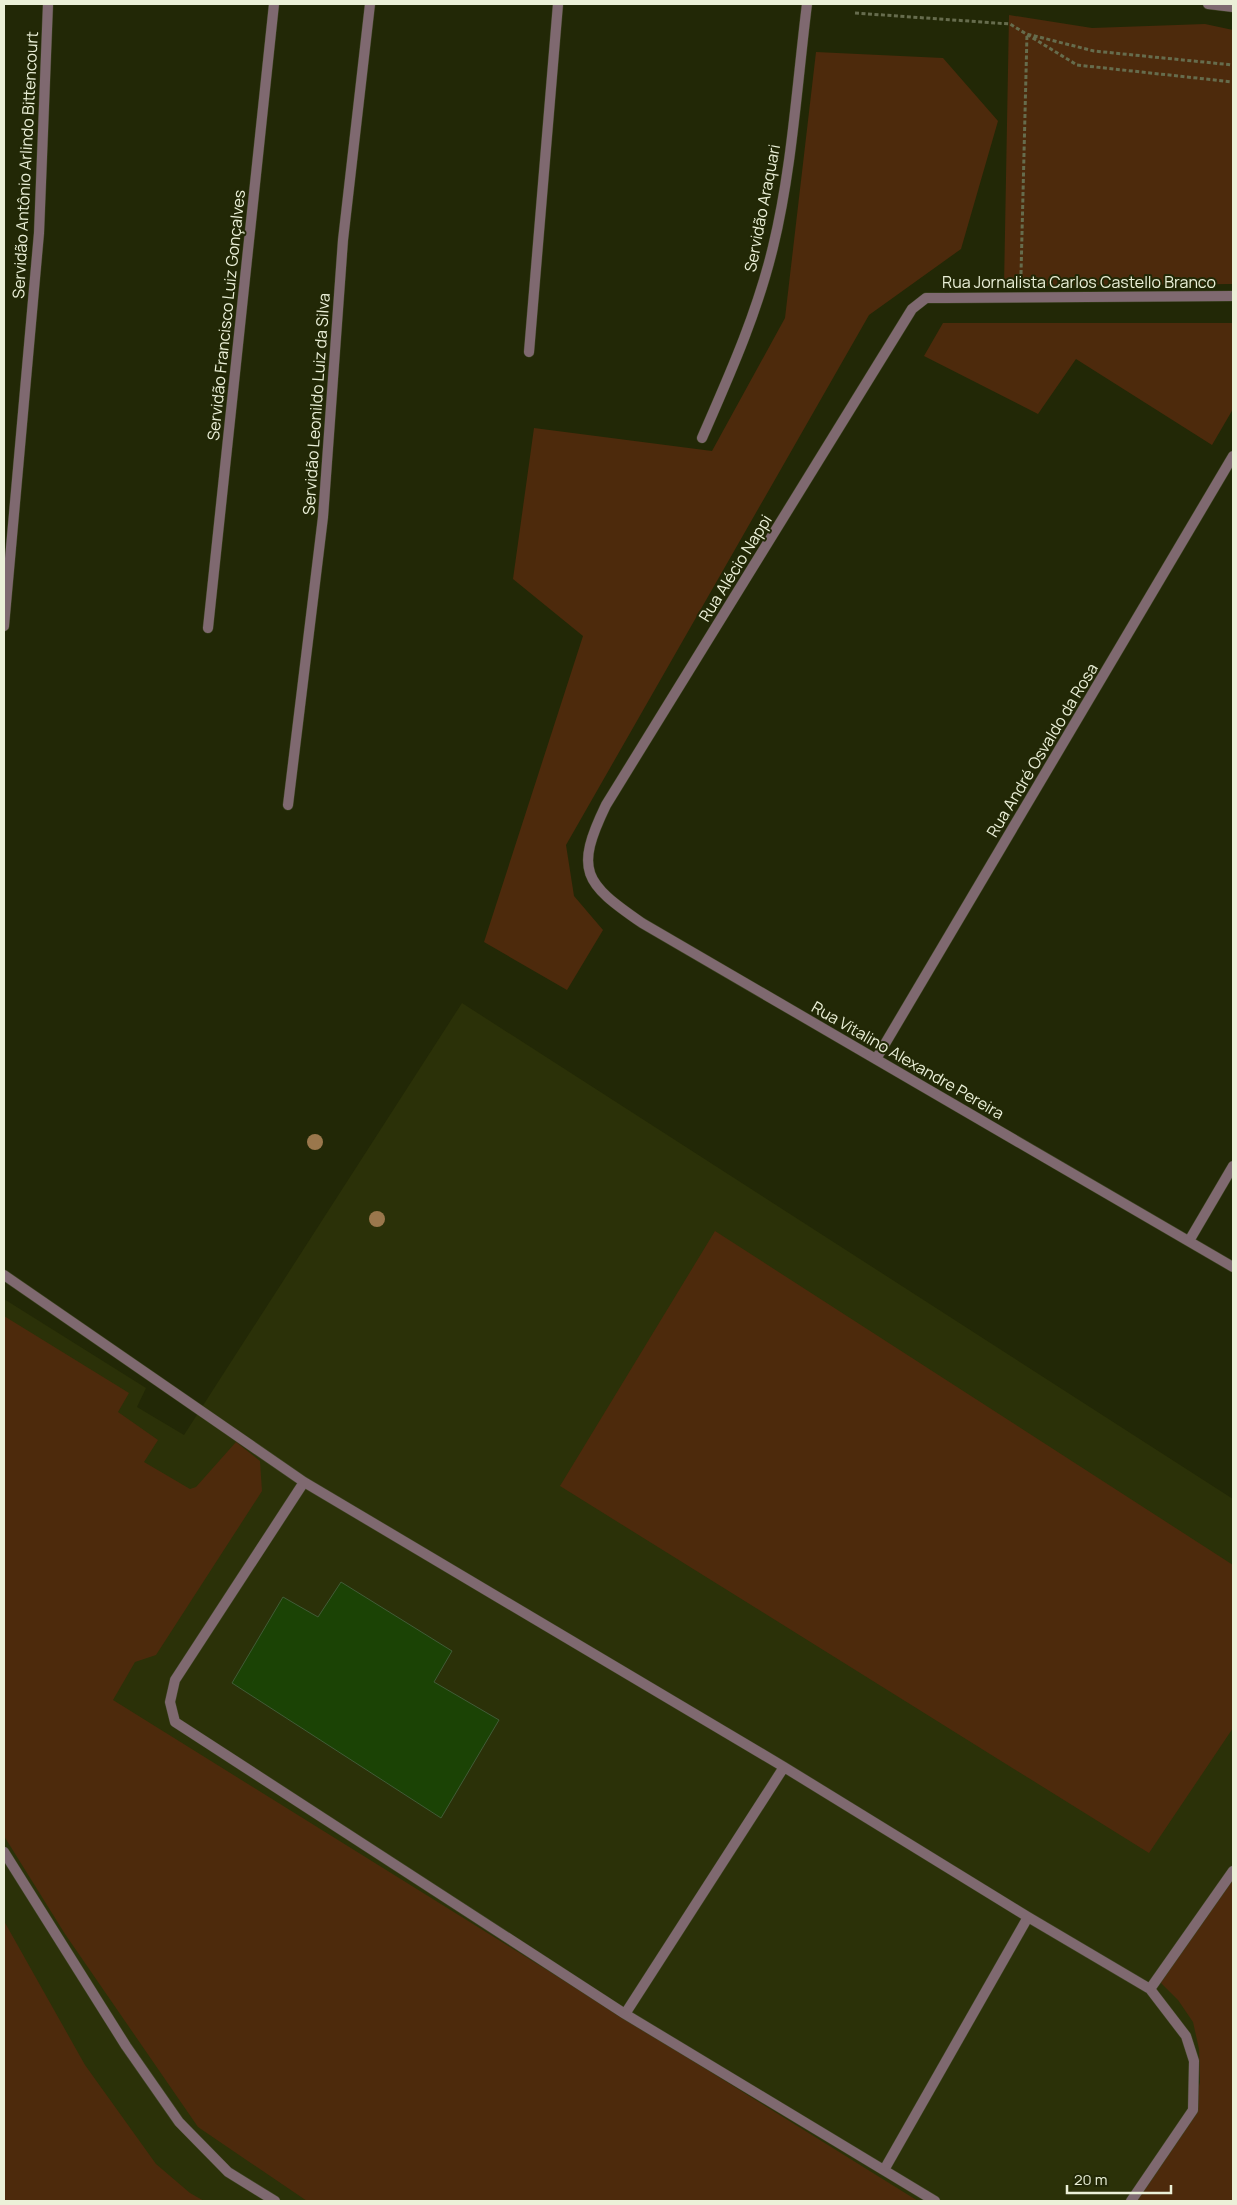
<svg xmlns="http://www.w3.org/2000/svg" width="1237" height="2205" font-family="Manrope,sans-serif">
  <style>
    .built { fill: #2b3108 }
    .green { fill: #4d2a0c }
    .building { fill: #1b4305; stroke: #415c37 }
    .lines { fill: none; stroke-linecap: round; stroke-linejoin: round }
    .service-casing { stroke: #3e4423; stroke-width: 11 }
    .minor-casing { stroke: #3e4423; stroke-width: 11 }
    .tertiary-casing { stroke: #3e4423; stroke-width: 11 }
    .path { stroke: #666c4d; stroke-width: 3; stroke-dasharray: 4 2.5; stroke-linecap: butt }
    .service { stroke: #7f6970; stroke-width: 10 }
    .minor { stroke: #7f6970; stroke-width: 10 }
    .tertiary { stroke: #7f6970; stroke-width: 10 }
    .tree { fill: #9a774c }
    .labels { text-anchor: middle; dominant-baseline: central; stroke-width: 4; stroke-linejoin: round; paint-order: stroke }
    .street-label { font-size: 16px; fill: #ebf0d8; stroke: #222806 }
  </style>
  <rect width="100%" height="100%" fill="#222806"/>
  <!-- built -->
  <path class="built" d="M462 1003 1233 1499V2201H4V1299L146 1388 137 1407 184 1435Z"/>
  <!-- green -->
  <path class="green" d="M1009 15 1092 28 1205 24 1233 30V284L1004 286Z
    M816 52 943 58 998 121 961 249 869 315 566 845 574 896 603 930 567 990 484 942 583 636 513 579 534 428 712 451 785 318Z
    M943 323H1233V409L1212 445 1076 359 1038 414 924 356Z
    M715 1231 1233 1565V1728L1149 1853 560 1486Z
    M4 1316 129 1393 118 1412 158 1440 144 1462 190 1489 196 1487 236 1442 260 1461 262 1491 156 1655 135 1662 113 1700 918 2201H307L198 2127 65 1934 4 1836Z
    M1233 1871V2201H1136L1193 2110 1200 2082 1199 2049 1193 2022 1178 2000 1157 1979Z
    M4 1921 85 2065 156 2164 190 2193 204 2201H4Z"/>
  <!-- building -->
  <path class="building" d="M341 1582 452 1651 434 1682 499 1720 441 1818 232 1683 283 1597 318 1617Z"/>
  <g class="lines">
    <defs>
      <path id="service" d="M529 352 558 4
        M702 438C729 376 757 314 773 247 792 169 797 84 807 4
        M4 626 39 233 48 4
        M208 628 274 4
        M288 805 323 517 343 240 370 4
        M4 1275 304 1482 784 1767 1028 1917 1150 1989 1186 2036 1194 2061 1193 2110 1131 2201
        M304 1482 175 1680 170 1702 175 1722 625 2014 935 2201
        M4 1852 126 2046 179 2122 228 2172 275 2201
        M1150 1989 1233 1871
        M625 2014 784 1767
        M884 2170 1028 1917"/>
      <path id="minor" d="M1233 296 945 298H926L912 309 606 805C574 871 584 883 642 923L1233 1267
        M876 1059 1233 456
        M1189 1241 1233 1166"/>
      <path id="tertiary" d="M1208 4 1233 7"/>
    </defs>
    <!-- service casing -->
    <use href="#service" class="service-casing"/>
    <!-- minor casing -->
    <use href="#minor" class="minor-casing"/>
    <!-- tertiary casing -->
    <use href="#tertiary" class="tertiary-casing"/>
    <!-- path -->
    <path class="path" d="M855 13 1010 24 1077 65 1233 82
      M1021 274 1027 34 1094 51 1233 65"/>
    <!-- service -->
    <use href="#service" class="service"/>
    <!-- minor -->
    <use href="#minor" class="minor"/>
    <!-- tertiary -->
    <use href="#tertiary" class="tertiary"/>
  </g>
  <!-- trees -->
  <g class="tree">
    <circle cx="315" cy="1142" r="8"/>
    <circle cx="377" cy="1219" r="8"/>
  </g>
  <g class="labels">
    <!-- street labels -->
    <g class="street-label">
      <text transform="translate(25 165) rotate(-87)">Servidão Antônio Arlindo Bittencourt</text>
      <text transform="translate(762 208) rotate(-79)">Servidão Araquari</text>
      <text x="1079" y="282">Rua Jornalista Carlos Castello Branco</text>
      <text transform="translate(226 315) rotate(-84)">Servidão Francisco Luiz Gonçalves</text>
      <text transform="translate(316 404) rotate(-86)">Servidão Leonildo Luiz da Silva</text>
      <text transform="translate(735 568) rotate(-58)">Rua Alécio Nappi</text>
      <text transform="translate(1042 750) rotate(-59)">Rua André Osvaldo da Rosa</text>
      <text transform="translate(908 1060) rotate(30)">Rua Vitalino Alexandre Pereira</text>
    </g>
  </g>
  <!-- border -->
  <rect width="1237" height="2205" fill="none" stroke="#ebf0d8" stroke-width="10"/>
  <!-- scale -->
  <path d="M1067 2185v8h104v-8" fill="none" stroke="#ebf0d8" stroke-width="2.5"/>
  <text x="1074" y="2185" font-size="15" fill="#ebf0d8" stroke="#222806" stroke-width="4" paint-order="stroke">20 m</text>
</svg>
